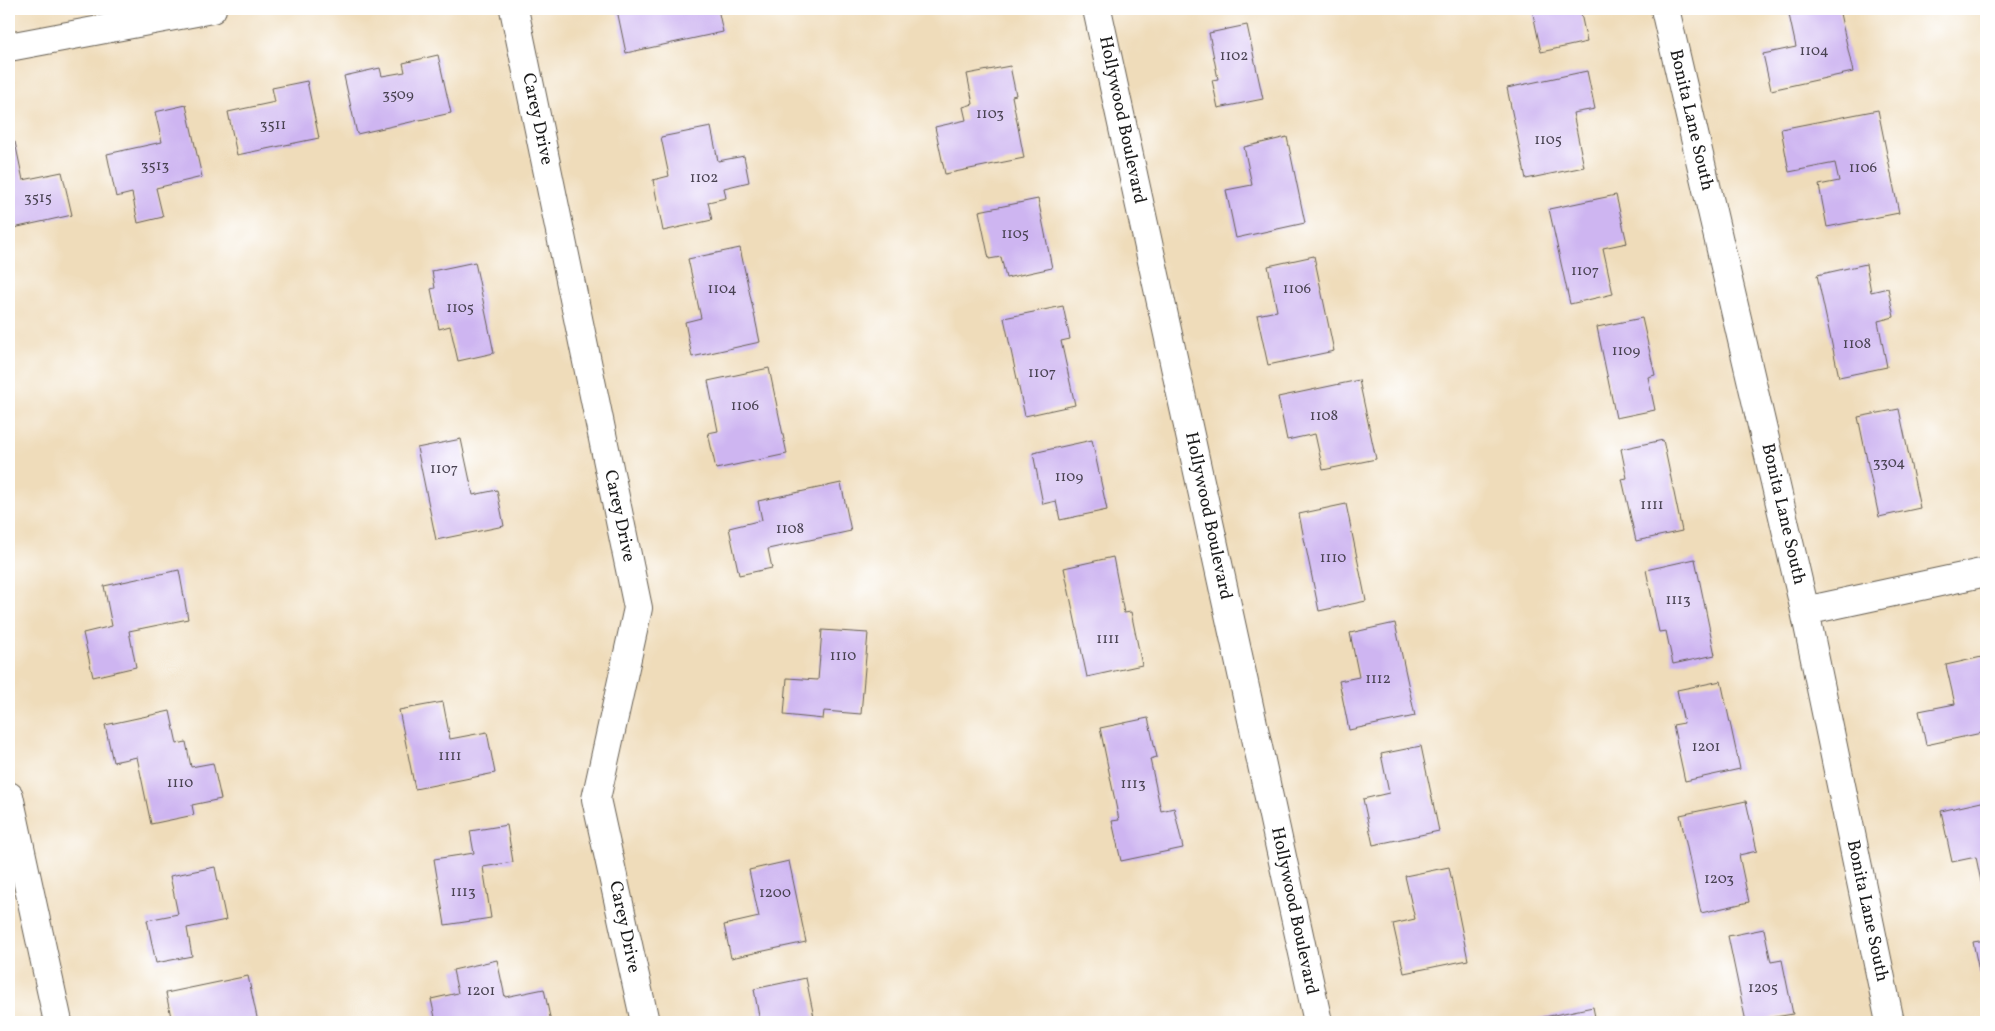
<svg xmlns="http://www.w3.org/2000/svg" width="1995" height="1031" font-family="Vollkorn,serif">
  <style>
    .building { fill: #ceb5f1 }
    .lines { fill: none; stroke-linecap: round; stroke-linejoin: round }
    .street-casing { stroke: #665f53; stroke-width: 30 }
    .street { stroke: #fff; stroke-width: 28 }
    .labels { text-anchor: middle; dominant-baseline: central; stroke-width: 4.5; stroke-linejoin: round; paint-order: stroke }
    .number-label { font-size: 15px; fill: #484251 }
    .street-label { font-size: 18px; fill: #1c1c1c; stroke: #fff }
  </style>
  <rect width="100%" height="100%" fill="#fff"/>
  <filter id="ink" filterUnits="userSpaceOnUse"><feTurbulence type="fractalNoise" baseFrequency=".02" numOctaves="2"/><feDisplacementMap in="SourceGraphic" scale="10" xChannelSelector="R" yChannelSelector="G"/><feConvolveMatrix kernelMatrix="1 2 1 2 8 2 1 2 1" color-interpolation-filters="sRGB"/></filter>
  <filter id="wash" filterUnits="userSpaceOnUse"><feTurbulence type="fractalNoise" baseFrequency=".0096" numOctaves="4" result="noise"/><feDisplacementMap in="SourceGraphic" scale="20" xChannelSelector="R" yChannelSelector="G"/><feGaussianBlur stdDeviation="1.12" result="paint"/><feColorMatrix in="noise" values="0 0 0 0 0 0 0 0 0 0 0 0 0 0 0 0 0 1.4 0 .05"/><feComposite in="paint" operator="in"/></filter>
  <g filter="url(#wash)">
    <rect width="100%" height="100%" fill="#efdcba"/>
    <g id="blocks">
      <!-- building -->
      <path class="building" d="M718 9 723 32 626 53 617 10Z
        M853 9H877V10L855 14Z
        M1532 9H1580L1587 42 1541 52Z
        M1795 9H1839L1853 72 1771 90 1763 54 1796 47 1788 10Z
        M1247 25 1263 99 1218 108 1212 80 1218 79 1209 33Z
        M438 55 451 113 357 134 344 76 380 68 382 76 405 72 403 63Z
        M1010 66 1016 95 1012 96 1024 158 945 174 935 127 966 120 963 107 973 104 967 74Z
        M1587 71 1595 109 1573 113 1584 167 1526 179 1507 88Z
        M307 81 319 138 237 155 228 112 275 102 272 88Z
        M186 105 202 177 156 188 163 217 138 223 132 193 116 197 107 154 162 142 155 112Z
        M1878 110 1899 213 1827 227 1819 185 1839 181 1835 163 1789 172 1781 129Z
        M711 127 718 161 744 156 749 182 724 188 726 198 708 202 712 220 663 231 653 180 669 176 661 137Z
        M1287 137 1305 223 1236 238 1226 190 1252 185 1244 147Z
        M15 142 23 180 62 172 72 215 9 229V143Z
        M1616 195 1627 243 1603 248 1613 294 1570 304 1549 209Z
        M1038 199 1052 268 1006 278 1001 257 989 259 979 211Z
        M740 248 760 342 692 357 685 322 701 318 688 259Z
        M1314 256 1334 351 1268 365 1257 315 1277 311 1268 266Z
        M475 262 494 353 458 361 450 326 439 329 431 289 435 288 432 271Z
        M1866 264 1871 292 1888 288 1894 317 1878 321 1887 367 1839 377 1817 275Z
        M1063 306 1070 339 1061 341 1075 405 1025 416 1004 318Z
        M1642 318 1655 375 1648 377 1655 410 1616 418 1597 327Z
        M769 368 787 454 716 469 708 433 718 431 708 381Z
        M1359 380 1376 459 1323 470 1315 434 1287 440 1278 397Z
        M1899 409 1920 508 1879 517 1858 417Z
        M461 439 473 495 497 490 504 526 436 540 417 448Z
        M1092 440 1107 510 1060 520 1056 501 1043 504 1033 453Z
        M1663 440 1682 531 1636 541 1622 479 1627 478 1621 449Z
        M841 483 851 531 768 549 772 568 739 575 729 528 762 520 758 501Z
        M1346 504 1366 601 1319 611 1299 514Z
        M1113 557 1124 613 1131 612 1142 665 1087 677 1064 568Z
        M1695 559 1715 655 1673 664 1666 631 1659 632 1646 570Z
        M179 570 188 619 129 631 136 667 93 677 83 633 112 626 104 586Z
        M1395 623 1415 716 1349 730 1339 681 1359 677 1350 633Z
        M822 630 868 633 861 714 824 711 823 719 784 715 787 678 818 680Z
        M1986 656V732L1926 745 1919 711 1955 704 1946 665Z
        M1721 681 1740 769 1685 781 1673 725 1684 723 1677 690Z
        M443 702 450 739 487 732 495 773 415 789 399 710Z
        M170 711 177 744 186 742 191 767 213 763 221 799 192 805 194 815 151 824 137 757 113 762 105 725Z
        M1148 718 1157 757 1150 759 1161 811 1174 808 1183 848 1121 861 1112 821 1119 820 1100 728Z
        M1421 746 1439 831 1373 845 1363 799 1389 793 1381 754Z
        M1746 801 1757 851 1739 855 1749 902 1701 913 1680 815Z
        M1986 801V901H1985L1976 857 1952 862 1941 811Z
        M507 825 513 862 483 867 491 918 445 925 434 859 474 853 470 831Z
        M789 861 806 942 731 958 724 925 759 917 749 870Z
        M215 867 226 920 187 928 192 956 156 963 147 920 178 914 170 876Z
        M1449 867 1468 960 1404 973 1393 924 1415 919 1405 876Z
        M1764 929 1771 962 1782 960 1793 1014 1746 1022 1728 936Z
        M1986 940V1000H1985L1973 942Z
        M497 960 505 997 544 989 551 1022H436L431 999 458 993 453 970Z
        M248 976 258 1022H172L166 993Z
        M806 978 815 1022H760L754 989Z
        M1593 1007 1596 1022H1525V1021Z"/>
    </g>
  </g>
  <g filter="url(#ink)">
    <use href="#blocks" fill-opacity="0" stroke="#665f53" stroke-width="1"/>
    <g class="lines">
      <defs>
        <path id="street" d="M514 9 638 608 596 799 645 1022
          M1097 9 1318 1022
          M1665 9 1805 611 1890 1022
          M9 47 212 9
          M1805 611 1986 572
          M9 796 58 1022"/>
      </defs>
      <!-- street casing -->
      <use href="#street" class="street-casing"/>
      <!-- street -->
      <use href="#street" class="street"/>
    </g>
  </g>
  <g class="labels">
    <!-- number labels -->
    <g class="number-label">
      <text x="1814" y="51">1104</text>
      <text x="1234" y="56">1102</text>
      <text x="398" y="95">3509</text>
      <text x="990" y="114">1103</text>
      <text x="273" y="125">3511</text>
      <text x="1548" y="140">1105</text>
      <text x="155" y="166">3513</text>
      <text x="1863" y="168">1106</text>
      <text x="704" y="178">1102</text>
      <text x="38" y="198">3515</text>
      <text x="1015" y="234">1105</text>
      <text x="1585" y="271">1107</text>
      <text x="722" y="289">1104</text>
      <text x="1297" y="289">1106</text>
      <text x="460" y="308">1105</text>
      <text x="1857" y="344">1108</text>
      <text x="1626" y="351">1109</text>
      <text x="1042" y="373">1107</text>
      <text x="745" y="406">1106</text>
      <text x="1324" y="416">1108</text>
      <text x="1889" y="463">3304</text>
      <text x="444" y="469">1107</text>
      <text x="1069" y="477">1109</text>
      <text x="1652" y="505">1111</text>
      <text x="790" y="529">1108</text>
      <text x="1333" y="558">1110</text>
      <text x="1678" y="600">1113</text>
      <text x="1108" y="639">1111</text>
      <text x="843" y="656">1110</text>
      <text x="1378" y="679">1112</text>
      <text x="1706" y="747">1201</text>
      <text x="450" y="756">1111</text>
      <text x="180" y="783">1110</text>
      <text x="1133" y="784">1113</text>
      <text x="1719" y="879">1203</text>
      <text x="463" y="892">1113</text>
      <text x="775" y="893">1200</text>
      <text x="1763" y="988">1205</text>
      <text x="481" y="991">1201</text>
    </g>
    <!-- street labels -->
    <g class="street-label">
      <text transform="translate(537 119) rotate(78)">Carey Drive</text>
      <text transform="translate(1122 120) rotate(78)">Hollywood Boulevard</text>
      <text transform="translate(1691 120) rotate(77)">Bonita Lane South</text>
      <text transform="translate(1783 514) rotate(77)">Bonita Lane South</text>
      <text transform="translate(619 516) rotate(78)">Carey Drive</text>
      <text transform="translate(1208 516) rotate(78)">Hollywood Boulevard</text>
      <text transform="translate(1294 911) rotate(78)">Hollywood Boulevard</text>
      <text transform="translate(1867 911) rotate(78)">Bonita Lane South</text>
      <text transform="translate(624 927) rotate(78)">Carey Drive</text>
    </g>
  </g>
  <!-- margin -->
  <rect width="1995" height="1031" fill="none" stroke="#fff" stroke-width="30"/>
</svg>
